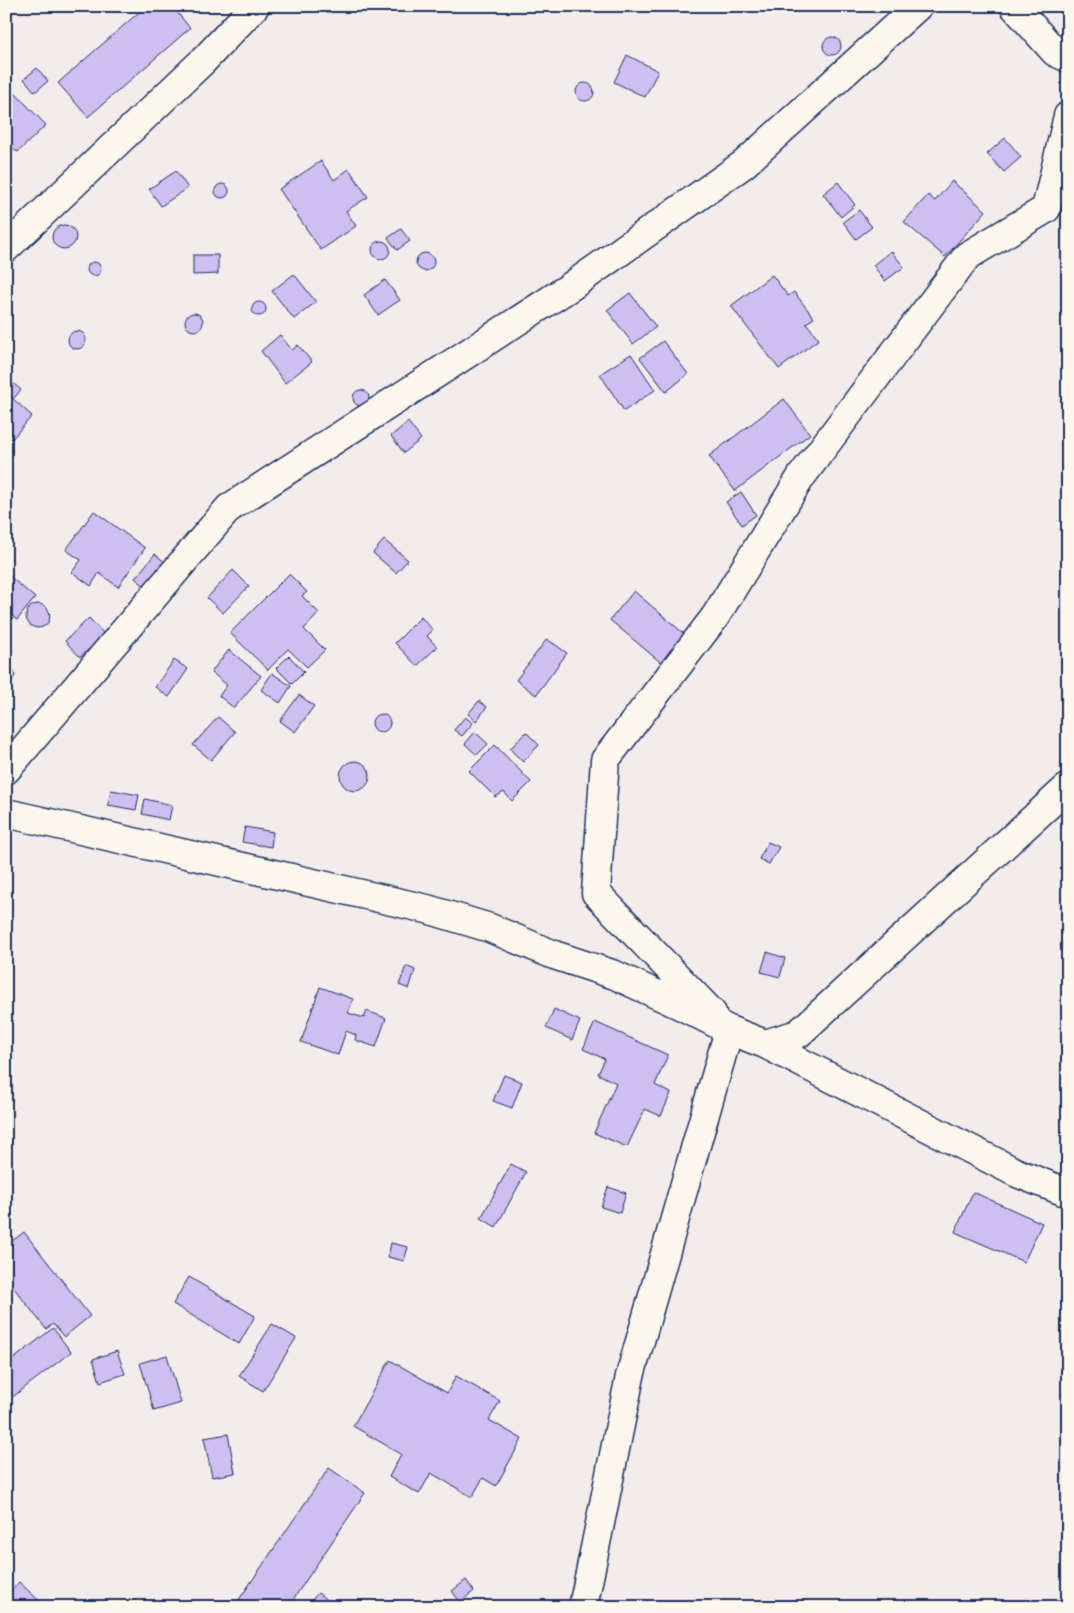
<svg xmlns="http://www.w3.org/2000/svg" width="1074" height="1613" font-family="'Balsamiq Sans',sans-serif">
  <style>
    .building { fill: #cfbff0; stroke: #1b2f5e }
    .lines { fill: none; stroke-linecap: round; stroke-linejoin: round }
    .minor-casing { stroke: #1b2f5e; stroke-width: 31 }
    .minor { stroke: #fbf7ec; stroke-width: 28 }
  </style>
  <rect width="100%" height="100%" fill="#f2eced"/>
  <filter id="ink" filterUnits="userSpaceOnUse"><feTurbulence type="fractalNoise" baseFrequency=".02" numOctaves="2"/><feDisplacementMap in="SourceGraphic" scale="10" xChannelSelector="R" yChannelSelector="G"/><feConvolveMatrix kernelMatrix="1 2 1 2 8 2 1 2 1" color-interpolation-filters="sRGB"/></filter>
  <g filter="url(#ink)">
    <!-- building -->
    <path class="building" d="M146 6H172L190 28 88 117 58 83Z
      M823 46a9 9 0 1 1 18 0a9 9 0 1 1-18 0Z
      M627 55 658 71 645 97 614 82Z
      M37 68 48 81 35 92 24 79Z
      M576 92a9 9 0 1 1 18 0a9 9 0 1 1-18 0Z
      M6 84 46 125 18 152 10 148 6 152Z
      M1005 138 1021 157 1004 172 987 154Z
      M321 161 334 180 349 169 368 197 346 211 356 226 321 250 279 189Z
      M176 171 188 188 161 206 149 189Z
      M952 181 986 211 945 257 904 222 928 195 935 201Z
      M838 182 855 205 841 217 823 194Z
      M215 191a7 7 0 1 1 14 0a7 7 0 1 1-14 0Z
      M859 210 872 227 856 239 843 222Z
      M52 237a12 12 0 1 1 24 0a12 12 0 1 1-24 0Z
      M401 229 410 241 397 250 388 238Z
      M372 250a9 9 0 1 1 18 0a9 9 0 1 1-18 0Z
      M891 251 904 267 885 281 873 265Z
      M416 262a9 9 0 1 1 18 0a9 9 0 1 1-18 0Z
      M193 255H218V274L193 275Z
      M87 269a7 7 0 1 1 14 0a7 7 0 1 1-14 0Z
      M294 274 316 302 294 319 272 291Z
      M772 275 788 296 794 292 814 318 806 323 819 339 779 369 731 306Z
      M385 280 400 300 378 315 364 295Z
      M630 293 656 327 633 344 607 310Z
      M252 309a7 7 0 1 1 14 0a7 7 0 1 1-14 0Z
      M185 322a9 9 0 1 1 18 0a9 9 0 1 1-18 0Z
      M68 340a9 9 0 1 1 18 0a9 9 0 1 1-18 0Z
      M280 335 292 350 298 345 312 362 285 383 261 351Z
      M663 341 688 374 666 392 640 358Z
      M631 354 655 390 624 411 600 374Z
      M6 377 21 390 13 399 32 416 11 440 6 436Z
      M353 398a8 8 0 1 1 16 0a8 8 0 1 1-16 0Z
      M784 399 810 434 735 491 709 456Z
      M408 422 421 439 404 453 391 436Z
      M741 492 756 515 742 525 726 502Z
      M94 511 145 548 118 587 99 573 91 586 72 572 81 560 66 550Z
      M384 540 408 560 396 573 373 553Z
      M155 554 167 564 147 588 135 578Z
      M233 570 249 586 223 613 207 598Z
      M6 573 35 598 17 620 6 611Z
      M289 574 307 592 302 596 319 613 304 629 325 650 307 667 288 649 268 670 230 633Z
      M634 591 689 638 665 666 610 620Z
      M26 616a12 12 0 1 1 24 0a12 12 0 1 1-24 0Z
      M421 617 433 630 427 636 437 647 417 666 395 643Z
      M89 618 105 635 80 657 65 641Z
      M547 639 567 653 536 695 516 680Z
      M229 650 261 676 234 708 219 696 227 685 211 672Z
      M289 656 304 672 292 684 276 668Z
      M174 660 188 669 169 697 155 687Z
      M6 662 13 668 15 675 12 682 6 686Z
      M272 673 291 686 280 703 261 690Z
      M299 695 314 706 295 732 280 721Z
      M479 701 487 707 476 721 468 714Z
      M372 723a9 9 0 1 1 18 0a9 9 0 1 1-18 0Z
      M218 717 235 732 211 760 193 745Z
      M465 717 473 723 462 736 454 730Z
      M475 732 488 744 477 755 465 744Z
      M526 732 539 745 523 762 510 749Z
      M495 745 531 782 512 801 504 792 495 797 469 771Z
      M340 776a15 15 0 1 1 30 0a15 15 0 1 1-30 0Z
      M111 790 139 795 136 810 108 805Z
      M145 799 172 805 169 820 142 814Z
      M245 827 273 832 271 847 242 842Z
      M768 842 779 847 769 864 759 859Z
      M767 952 785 958 780 977 761 972Z
      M406 966 415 970 409 989 399 985Z
      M320 987 353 999 348 1013 364 1018 367 1011 386 1018 376 1047 355 1040 356 1035 346 1031 338 1055 301 1042Z
      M554 1009 580 1021 572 1040 546 1028Z
      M595 1022 668 1055 655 1085 671 1093 661 1116 645 1109 627 1147 594 1133 616 1083 598 1074 605 1059 583 1049Z
      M504 1075 522 1082 512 1108 493 1101Z
      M511 1164 526 1172 496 1227 481 1218Z
      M608 1187 626 1193 620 1213 601 1207Z
      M973 1192 1042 1223 1024 1262 955 1232Z
      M24 1232 90 1316 64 1337 53 1324 46 1329 6 1278V1246Z
      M391 1243 408 1247 404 1261 388 1257Z
      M189 1277 255 1316 239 1344 173 1304Z
      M272 1324 296 1338 263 1391 239 1376Z
      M53 1328 71 1352 6 1402V1365Z
      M117 1351 125 1374 100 1382 93 1359Z
      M167 1355 181 1403 154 1411 140 1363Z
      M390 1360 447 1393 456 1376 500 1401 489 1420 522 1439 496 1486 483 1478 472 1497 431 1473 419 1494 389 1477 401 1454 353 1426Z
      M228 1434 235 1473 212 1477 204 1438Z
      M329 1468 365 1493 288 1607H234Z
      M466 1580 474 1591 460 1602 452 1591Z
      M19 1582 46 1607H6V1596Z
      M318 1593 329 1602 324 1607H306Z"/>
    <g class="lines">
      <defs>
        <path id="minor" d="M1014 6 1055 52 1068 58
          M6 248 204 60 255 6
          M6 770 229 508 570 287 744 164 918 6
          M6 813 427 909 490 928 554 955 615 975 684 1007 729 1030 765 1044 798 1034 1068 787
          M712 1013 596 893 605 760 715 617 801 477 967 256 1046 209 1068 116
          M765 1044 1017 1173 1068 1193
          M583 1607 630 1376 729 1030"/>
      </defs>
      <!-- minor casing -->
      <use href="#minor" class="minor-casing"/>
      <!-- minor -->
      <use href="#minor" class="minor"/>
    </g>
  </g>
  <!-- margin -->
  <rect width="1074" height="1613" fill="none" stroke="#fbf7ec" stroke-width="25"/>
  <rect x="12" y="12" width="1049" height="1588" fill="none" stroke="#1b2f5e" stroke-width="2" filter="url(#ink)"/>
</svg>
